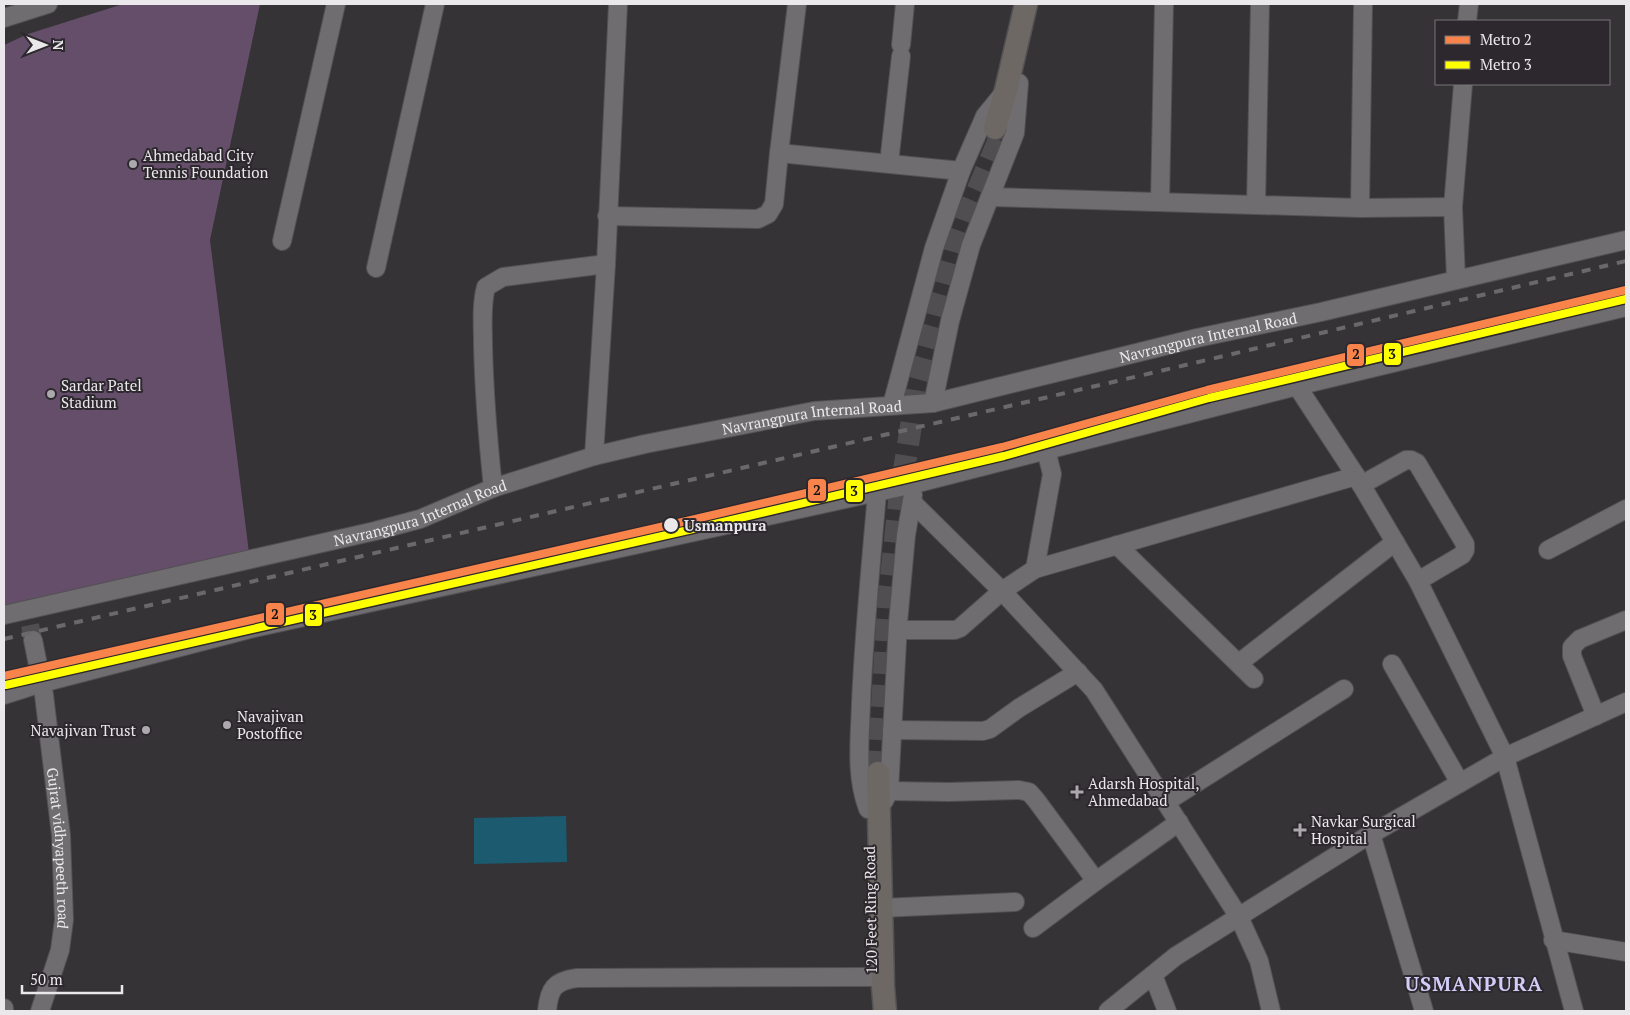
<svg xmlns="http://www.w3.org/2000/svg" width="1630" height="1015" font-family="'PT Serif',serif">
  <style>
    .green { fill: #644e6a }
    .water { fill: #1b5a6f }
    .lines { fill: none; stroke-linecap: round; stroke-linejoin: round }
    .minor-tunnel { stroke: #504e51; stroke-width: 18; stroke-dasharray: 18 9; stroke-linecap: butt }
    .major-tunnel { stroke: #504e51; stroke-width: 22; stroke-dasharray: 22 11; stroke-linecap: butt }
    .minor-casing { stroke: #525153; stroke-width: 20 }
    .major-casing { stroke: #525153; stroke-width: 25 }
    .minor { stroke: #6f6d6f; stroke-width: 18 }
    .major { stroke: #6e6864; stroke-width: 22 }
    .rail { stroke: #6a696a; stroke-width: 4; stroke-dasharray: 9 9; stroke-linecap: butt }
    .metro-1-casing { stroke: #2c282d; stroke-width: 11 }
    .metro-2-casing { stroke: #2c282d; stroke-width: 11 }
    .metro-1 { stroke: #f8844c; stroke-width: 8 }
    .metro-2 { stroke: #ff0; stroke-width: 8 }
    .poi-dot { fill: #aba9ac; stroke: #2c282d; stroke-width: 2 }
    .stop-dot { fill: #eae8eb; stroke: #2c282d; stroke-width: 2 }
    .labels { text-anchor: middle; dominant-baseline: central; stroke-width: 4; stroke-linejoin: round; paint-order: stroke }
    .poi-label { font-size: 15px; fill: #eae8eb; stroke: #2c282d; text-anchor: start }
    .street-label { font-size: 15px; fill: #eae8eb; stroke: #2c282d }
    .stop-label { font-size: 15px; font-weight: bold; fill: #eae8eb; stroke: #2c282d; text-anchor: start }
    .district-label { font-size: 20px; font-weight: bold; letter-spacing: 1px; fill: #d2cdf8; stroke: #2c282d }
    .line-badge { stroke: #2c282d; stroke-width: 2 }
    .pale-badge-label { font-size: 14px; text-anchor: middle; font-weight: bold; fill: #111 }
  </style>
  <rect width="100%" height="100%" fill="#353336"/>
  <!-- green -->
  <path class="green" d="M123 4H260L210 240 249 553 4 611V45L28 34Z"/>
  <!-- water -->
  <path class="water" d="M566 816 567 862 474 864V818Z"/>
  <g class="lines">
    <!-- minor-tunnel -->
    <path class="minor-tunnel" d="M30 625 33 640"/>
    <!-- major-tunnel -->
    <path class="major-tunnel" d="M878 773 888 604 899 502 918 381 955 249 970 208 1008 118"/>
    <defs>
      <g id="minor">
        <path d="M4 18 48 4"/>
        <path d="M1467 21 1469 4"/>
        <path d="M901 45 905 4"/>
        <path d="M779 153 961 171"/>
        <path d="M889 163 901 56"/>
        <path d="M990 197 1360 208 1453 207"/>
        <path d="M1160 202 1164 4"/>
        <path d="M1256 205 1260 4"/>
        <path d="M1360 208 1363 4"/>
        <path d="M607 216 758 219 768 214 774 204 779 153 797 4"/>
        <path d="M282 241 336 4"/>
        <path d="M376 268 435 4"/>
        <path d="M1456 279 1453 207 1463 84"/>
        <path d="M1297 386 1356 476 1418 581 1505 757 1574 1011"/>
        <path d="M933 403 950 321 971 245 1015 133 1019 83"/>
        <path d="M892 405 934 248 961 171 985 116 1003 94"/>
        <path d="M594 456 606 264 618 4"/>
        <path d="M1361 485 1406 460H1411L1417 463 1465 544V550L1462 555 1418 581"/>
        <path d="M493 488C488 440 484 393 483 344 483 325 481 305 486 287L503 277 606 264"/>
        <path d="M912 502 1002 591 1094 690 1239 917 1259 961 1271 1011"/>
        <path d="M1117 545 1254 679"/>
        <path d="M1548 550 1626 509"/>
        <path d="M1035 569 1052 474 1046 450"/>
        <path id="s1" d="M4 615 375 531 420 519 493 488 594 456 645 444 814 411 933 403 1197 338 1321 312 1626 240"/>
        <path d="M898 630H955L960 628 1002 591 1035 569 1356 476"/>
        <path id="s2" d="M33 640 44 695 61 835 64 920 60 950 40 1011"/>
        <path d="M1239 663 1395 542"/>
        <path d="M1392 664 1460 783"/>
        <path d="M4 695 42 683 254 628 914 484 1297 386 1626 307"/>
        <path d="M1596 716 1572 656V647L1580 639 1626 620"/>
        <path d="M892 730 983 731 990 729 1019 708 1078 672"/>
        <path d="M889 791 949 792 1019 790 1029 792 1036 800 1096 881 1179 822"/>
        <path d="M884 801 889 791 898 623 906 535 913 495"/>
        <path d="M1166 802 1344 689"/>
        <path d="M868 809C855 775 860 739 861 703 864 633 871 563 877 493"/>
        <path d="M1371 834 1424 1011"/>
        <path d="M881 908 1015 902"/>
        <path d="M1033 928 1096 881"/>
        <path d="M1553 940 1626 952"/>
        <path d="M1153 975 1167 1011"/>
        <path d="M4 1008V1011"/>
        <path d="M547 1011C549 989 554 981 577 978L872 977"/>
        <path d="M1108 1011 1176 956 1361 840 1505 757 1626 702"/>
      </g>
      <path id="major" d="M995 128 1006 90 1026 4
        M878 773 883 987 885 1011"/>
    </defs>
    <!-- minor casing -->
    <use href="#minor" class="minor-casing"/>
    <!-- major casing -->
    <use href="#major" class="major-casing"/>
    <!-- minor -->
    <use href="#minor" class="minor"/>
    <!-- major -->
    <use href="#major" class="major"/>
    <!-- rail -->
    <path class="rail" d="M4 639 1156 372 1626 261"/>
    <defs>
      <path id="metro-1" d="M4 676 691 520 1002 447 1207 390 1626 290"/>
      <path id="metro-2" d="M6 685 693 529 1004 456 1209 398 1626 299"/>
    </defs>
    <!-- metro-1 casing -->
    <use href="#metro-1" class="metro-1-casing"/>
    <!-- metro-2 casing -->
    <use href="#metro-2" class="metro-2-casing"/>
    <!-- metro-1 -->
    <use href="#metro-1" class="metro-1"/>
    <!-- metro-2 -->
    <use href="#metro-2" class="metro-2"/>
  </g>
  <!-- markers -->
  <g class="poi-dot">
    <circle cx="133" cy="164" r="5"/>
    <circle cx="51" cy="394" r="5"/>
    <circle cx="227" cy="725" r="5"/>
    <circle cx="146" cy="730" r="5"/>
    <path d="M1074.5 784.5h5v5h5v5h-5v5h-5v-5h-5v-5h5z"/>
    <path d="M1297.5 822.5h5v5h5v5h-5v5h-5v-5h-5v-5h5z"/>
  </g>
  <circle class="stop-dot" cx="671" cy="525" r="8"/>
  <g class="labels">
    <!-- poi labels -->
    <g class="poi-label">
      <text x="143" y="155">Ahmedabad City<tspan x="143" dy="17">Tennis Foundation</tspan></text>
      <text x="61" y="385">Sardar Patel<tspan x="61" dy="17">Stadium</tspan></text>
      <text x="237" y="716">Navajivan<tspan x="237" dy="17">Postoffice</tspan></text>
      <text x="136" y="730" text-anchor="end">Navajivan Trust</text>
      <text x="1088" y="783">Adarsh Hospital,<tspan x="1088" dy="17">Ahmedabad</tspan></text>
      <text x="1311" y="821">Navkar Surgical<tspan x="1311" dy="17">Hospital</tspan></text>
    </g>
    <!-- street labels -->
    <g class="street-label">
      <text stroke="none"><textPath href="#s1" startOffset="1239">Navrangpura Internal Road</textPath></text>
      <text stroke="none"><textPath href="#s1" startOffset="834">Navrangpura Internal Road</textPath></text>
      <text stroke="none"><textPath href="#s1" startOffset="429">Navrangpura Internal Road</textPath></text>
      <text stroke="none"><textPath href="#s2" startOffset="210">Gujrat vidhyapeeth road</textPath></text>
      <text transform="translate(870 910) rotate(-91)">120 Feet Ring Road</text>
    </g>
    <!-- stop labels -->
    <g class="stop-label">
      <text x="684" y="525">Usmanpura</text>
    </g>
    <!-- district labels -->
    <g class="district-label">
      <text x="1474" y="983">USMANPURA</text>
    </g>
  </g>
  <g class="line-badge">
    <rect x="1383" y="342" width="19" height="24" rx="5" fill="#ff0"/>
    <rect x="1346" y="343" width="19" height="24" rx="5" fill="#f8844c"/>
    <rect x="807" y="478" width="20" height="24" rx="5" fill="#f8844c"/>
    <rect x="845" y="479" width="19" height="24" rx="5" fill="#ff0"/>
    <rect x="265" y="602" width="20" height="24" rx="5" fill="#f8844c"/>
    <rect x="304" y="603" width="19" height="24" rx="5" fill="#ff0"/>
  </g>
  <g class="pale-badge-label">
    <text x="1392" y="359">3</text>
    <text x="1356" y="359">2</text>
    <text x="817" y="495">2</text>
    <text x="854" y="496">3</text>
    <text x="275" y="619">2</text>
    <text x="313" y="620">3</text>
  </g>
  <!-- border -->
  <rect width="1630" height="1015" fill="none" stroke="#eae8eb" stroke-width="10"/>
  <!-- legend -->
  <rect x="1435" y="20" width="175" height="65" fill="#2c282d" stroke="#787579"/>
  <rect x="1445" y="36" width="25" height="8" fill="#f8844c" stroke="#787579"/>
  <text x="1480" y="45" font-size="15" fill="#eae8eb">Metro 2</text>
  <rect x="1445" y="61" width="25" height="8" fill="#ffff00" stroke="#787579"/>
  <text x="1480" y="70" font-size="15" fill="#eae8eb">Metro 3</text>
  <!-- north arrow -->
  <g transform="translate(45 45) rotate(90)" stroke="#2c282d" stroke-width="4" paint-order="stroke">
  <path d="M0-4L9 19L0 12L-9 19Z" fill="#eae8eb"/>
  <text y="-8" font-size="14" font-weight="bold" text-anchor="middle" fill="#eae8eb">N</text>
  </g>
  <!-- scale -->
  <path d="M22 985v8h100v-8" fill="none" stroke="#eae8eb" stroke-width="2.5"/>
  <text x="30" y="985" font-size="15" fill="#eae8eb" stroke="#2c282d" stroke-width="4" paint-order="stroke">50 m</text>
</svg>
